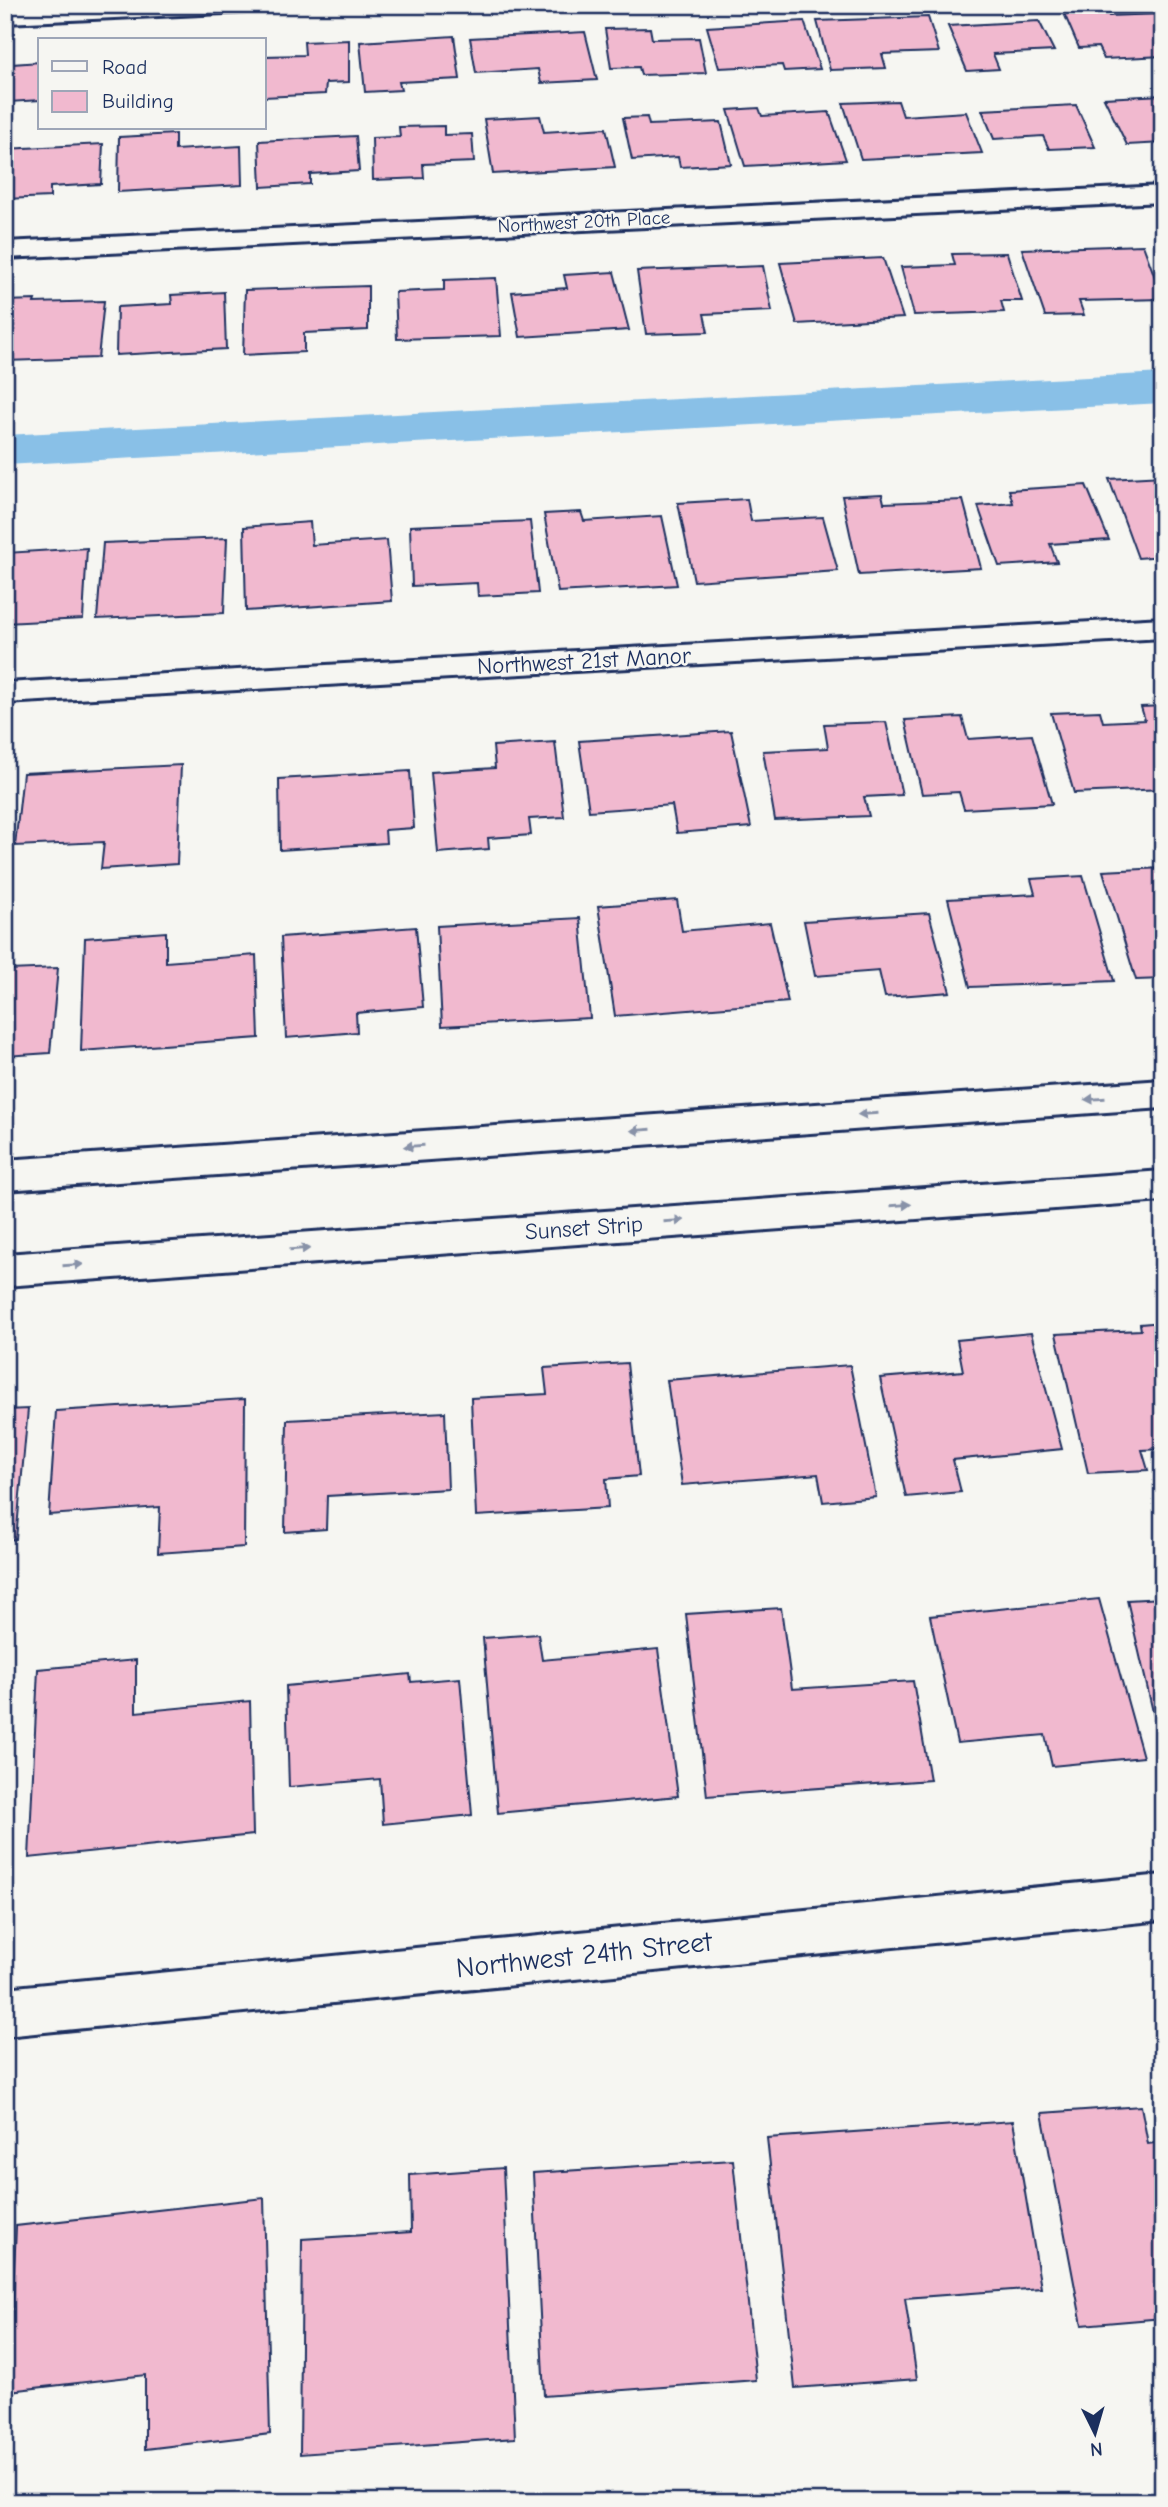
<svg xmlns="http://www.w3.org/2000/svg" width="1168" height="2507" font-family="'Comic Neue',sans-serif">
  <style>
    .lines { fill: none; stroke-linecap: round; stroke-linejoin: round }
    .canal { fill: #89c0e7; fill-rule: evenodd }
    .building { fill: #f1b9cf; stroke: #1b2f5e; stroke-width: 2 }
    .minor-casing { stroke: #1b2f5e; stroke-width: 6 }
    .tertiary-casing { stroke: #1b2f5e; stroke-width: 6 }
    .minor { fill: #f6f6f2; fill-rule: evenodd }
    .tertiary { fill: #f6f6f2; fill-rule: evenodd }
    .oneway { fill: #8892a8 }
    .labels { text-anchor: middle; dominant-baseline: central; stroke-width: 5; stroke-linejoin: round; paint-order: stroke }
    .far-street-label { font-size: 19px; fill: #1b2f5e; stroke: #f6f6f2 }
    .street-label { font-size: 23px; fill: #1b2f5e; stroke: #f6f6f2 }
    .near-street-label { font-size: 28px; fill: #1b2f5e; stroke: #f6f6f2 }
  </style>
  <rect width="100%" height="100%" fill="#f6f6f2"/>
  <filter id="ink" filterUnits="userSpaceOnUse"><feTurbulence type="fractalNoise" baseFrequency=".0143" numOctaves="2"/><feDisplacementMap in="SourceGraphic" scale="14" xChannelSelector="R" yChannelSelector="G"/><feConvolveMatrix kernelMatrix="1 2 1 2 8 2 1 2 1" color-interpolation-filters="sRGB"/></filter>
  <g filter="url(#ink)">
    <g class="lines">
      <!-- canal -->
      <path class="canal" d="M1163 373V403L5 465V435Z"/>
    </g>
    <!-- building -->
    <path class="building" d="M1106 10 1109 16 1157 14 1163 26V56L1104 59 1098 47 1079 48 1063 11Z
      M928 17 939 52 882 54 886 68 830 70 817 21Z
      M804 21 820 69 784 71 782 65 719 68 707 27Z
      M1039 21 1054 51 993 54 999 69 967 71 948 26Z
      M650 28 652 39 699 38 706 73 641 75 639 67 611 68 605 29Z
      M585 32 597 80 541 83 538 69 476 73 470 38Z
      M454 36 460 79 399 82 401 90 365 92 360 42Z
      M349 40V82L326 83 325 94 264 97V56L305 55 304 42Z
      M40 62V100L9 102 12 64Z
      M1163 95V143L1127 145 1104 98Z
      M898 101 903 116 966 112 982 153 861 159 843 103Z
      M1076 105 1095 147 1049 149 1043 136 994 139 982 110Z
      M759 108 762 116 829 112 846 160 745 166 728 110Z
      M540 116 544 132 606 128 615 167 493 174 484 119Z
      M647 117 649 125 721 122 731 164 680 167 678 157 632 160 623 118Z
      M444 126V135L472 134 474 162 423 164 424 178 373 180 372 138 400 137 399 127Z
      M175 134V150L241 146 242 185 118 192 119 137Z
      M356 136 359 171 310 174V184L261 187 259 141Z
      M103 144 101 184 50 187V197L5 199V149Z
      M1143 245 1163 299 1079 301 1084 315 1045 316 1022 249Z
      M1007 253 1022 301H1001L1004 312 914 315 901 267 955 265 952 254Z
      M883 258 903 318 797 324 780 263Z
      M763 266 772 311 704 314 708 332 646 334 637 271Z
      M614 272 629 330 520 337 512 292 567 288 564 275Z
      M496 278 501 336 397 339 395 292 444 290V280Z
      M368 286V330L304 333V352L243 355 245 290Z
      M224 292 226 349 116 355 117 307 172 304 171 295Z
      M35 300 34 303 104 301 98 358 5 361V301Z
      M1163 476V556L1138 558 1109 479Z
      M1086 485 1109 540 1050 544 1057 562 999 566 978 506 1013 503 1009 490Z
      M882 494 884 503 963 500 981 568 859 575 842 496Z
      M747 499 751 521 823 517 838 571 694 581 678 503Z
      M581 512 584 521 662 516 677 585 558 592 544 514Z
      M530 521 538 593 478 596 477 583 412 586 410 526Z
      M310 522 312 545 387 540 392 601 246 611 244 527Z
      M227 538 224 613 97 619 103 543Z
      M6 543V553L87 548 83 619 5 623V544Z
      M1163 706V789L1074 793 1051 713 1100 711 1103 722 1145 720 1141 707Z
      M962 717 968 739 1032 735 1052 804 964 809 959 792 922 794 905 720Z
      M886 722 902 795 864 797 869 816 775 820 763 751 828 748 824 724Z
      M731 731 751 827 677 833 672 805 589 811 579 741Z
      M555 742 564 817 529 819 531 835 488 838 489 849 438 853 431 772 495 768 493 746Z
      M181 765 177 864 101 869 104 842 15 846 23 773Z
      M410 771 414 828 385 830 386 843 280 850 279 779Z
      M1163 868V979L1136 980 1103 871Z
      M1083 876 1114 981 970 987 948 899 1035 894 1031 879Z
      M677 900 682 931 770 923 788 1002 615 1016 598 906Z
      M929 913 950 992 885 997 879 971 815 976 804 921Z
      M580 918 590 1018 442 1026 437 926Z
      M416 927 423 1007 356 1013 357 1032 286 1038 281 937Z
      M166 932V962L256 955 259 1038 81 1051 85 938Z
      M10 951 9 970 58 968 50 1053 5 1056V952Z
      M1163 1322V1449L1142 1450 1148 1470 1088 1473 1056 1334 1141 1330 1140 1324Z
      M1031 1333 1062 1449 953 1460 961 1492 906 1497 880 1378 963 1371 957 1340Z
      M627 1363 639 1476 606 1479 608 1508 476 1516 471 1398 547 1394 544 1368Z
      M850 1365 876 1497 823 1502 818 1474 682 1485 667 1380Z
      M245 1399 244 1547 158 1553 160 1507 49 1515 56 1411Z
      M28 1409 16 1539 5 1540V1410Z
      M445 1412 448 1489 327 1496 326 1529 285 1532 287 1420Z
      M1163 1598V1755L1127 1600Z
      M1099 1599 1143 1757 1052 1766 1045 1735 957 1743 930 1616Z
      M781 1608 792 1689 913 1681 930 1780 707 1796 686 1614Z
      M538 1634 542 1660 658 1649 678 1796 498 1813 483 1638Z
      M136 1660V1712L250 1701 253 1835 29 1858 38 1669Z
      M410 1674 411 1682 460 1678 472 1815 383 1824 380 1779 289 1787 286 1686Z
      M1141 2106 1148 2144 1163 2142V2318L1082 2325 1042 2113Z
      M1013 2121 1041 2288 905 2298 917 2379 795 2388 767 2138Z
      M733 2160 756 2380 544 2396 533 2173Z
      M503 2168 515 2438 300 2454 302 2239 411 2232 410 2175Z
      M264 2198 270 2434 145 2449V2375L9 2391 16 2226Z"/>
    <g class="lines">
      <defs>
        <path id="minor" d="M90 5H257L254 10 246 12 5 23V9Z
          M1163 186V202L5 258V242Z
          M1163 618V638L5 703V683Z
          M1163 1875V1920L5 2036V1988Z"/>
        <path id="tertiary" d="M1163 1080V1108L5 1190V1160Z
          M1163 1171V1201L5 1286V1254Z"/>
      </defs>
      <!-- minor casing -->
      <use href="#minor" class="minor-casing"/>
      <!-- tertiary casing -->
      <use href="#tertiary" class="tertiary-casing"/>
      <!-- minor -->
      <use href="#minor" class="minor"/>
      <!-- tertiary -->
      <use href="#tertiary" class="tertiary"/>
    </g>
    <!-- one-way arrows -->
    <defs><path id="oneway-solid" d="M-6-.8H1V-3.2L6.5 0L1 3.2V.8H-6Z" transform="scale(1.75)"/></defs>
    <g class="oneway">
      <use href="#oneway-solid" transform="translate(1095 1099) rotate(176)"/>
      <use href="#oneway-solid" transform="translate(868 1114) rotate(176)"/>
      <use href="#oneway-solid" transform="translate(641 1130) rotate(176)"/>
      <use href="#oneway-solid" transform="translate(414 1146) rotate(176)"/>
      <use href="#oneway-solid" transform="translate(901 1205) rotate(-4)"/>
      <use href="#oneway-solid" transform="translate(674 1221) rotate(-4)"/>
      <use href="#oneway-solid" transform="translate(300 1249) rotate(-4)"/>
      <use href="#oneway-solid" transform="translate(73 1265) rotate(-4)"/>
    </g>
  </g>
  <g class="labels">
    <!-- far-street labels -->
    <g class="far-street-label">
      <text transform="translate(584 222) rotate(-3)">Northwest 20th Place</text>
    </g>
    <!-- street labels -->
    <g class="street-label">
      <text transform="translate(584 661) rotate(-3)">Northwest 21st Manor</text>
      <text transform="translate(584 1228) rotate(-4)">Sunset Strip</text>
    </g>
    <!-- near-street labels -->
    <g class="near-street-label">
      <text transform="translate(584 1955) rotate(-6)">Northwest 24th Street</text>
    </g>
  </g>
  <!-- margin -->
  <rect width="1168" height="2507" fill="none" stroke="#f6f6f2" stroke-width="28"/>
  <rect x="14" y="14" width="1140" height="2479" fill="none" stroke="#1b2f5e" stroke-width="2.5" filter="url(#ink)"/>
  <!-- legend -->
  <rect x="38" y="38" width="228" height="91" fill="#f6f6f2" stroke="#9ea6b7" stroke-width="2"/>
  <rect x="52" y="61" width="35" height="10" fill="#f6f6f2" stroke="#9ea6b7" stroke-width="2"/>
  <text x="102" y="74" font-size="21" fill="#1b2f5e">Road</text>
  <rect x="52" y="91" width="35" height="21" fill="#f1b9cf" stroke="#9ea6b7" stroke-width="2"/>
  <text x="102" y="108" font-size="21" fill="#1b2f5e">Building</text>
  <!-- north arrow -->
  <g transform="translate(1095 2433) rotate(175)" stroke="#f6f6f2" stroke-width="5" paint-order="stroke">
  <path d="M0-5L12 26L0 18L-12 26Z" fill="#1b2f5e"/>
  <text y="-10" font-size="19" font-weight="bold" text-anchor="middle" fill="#1b2f5e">N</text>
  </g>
</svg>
